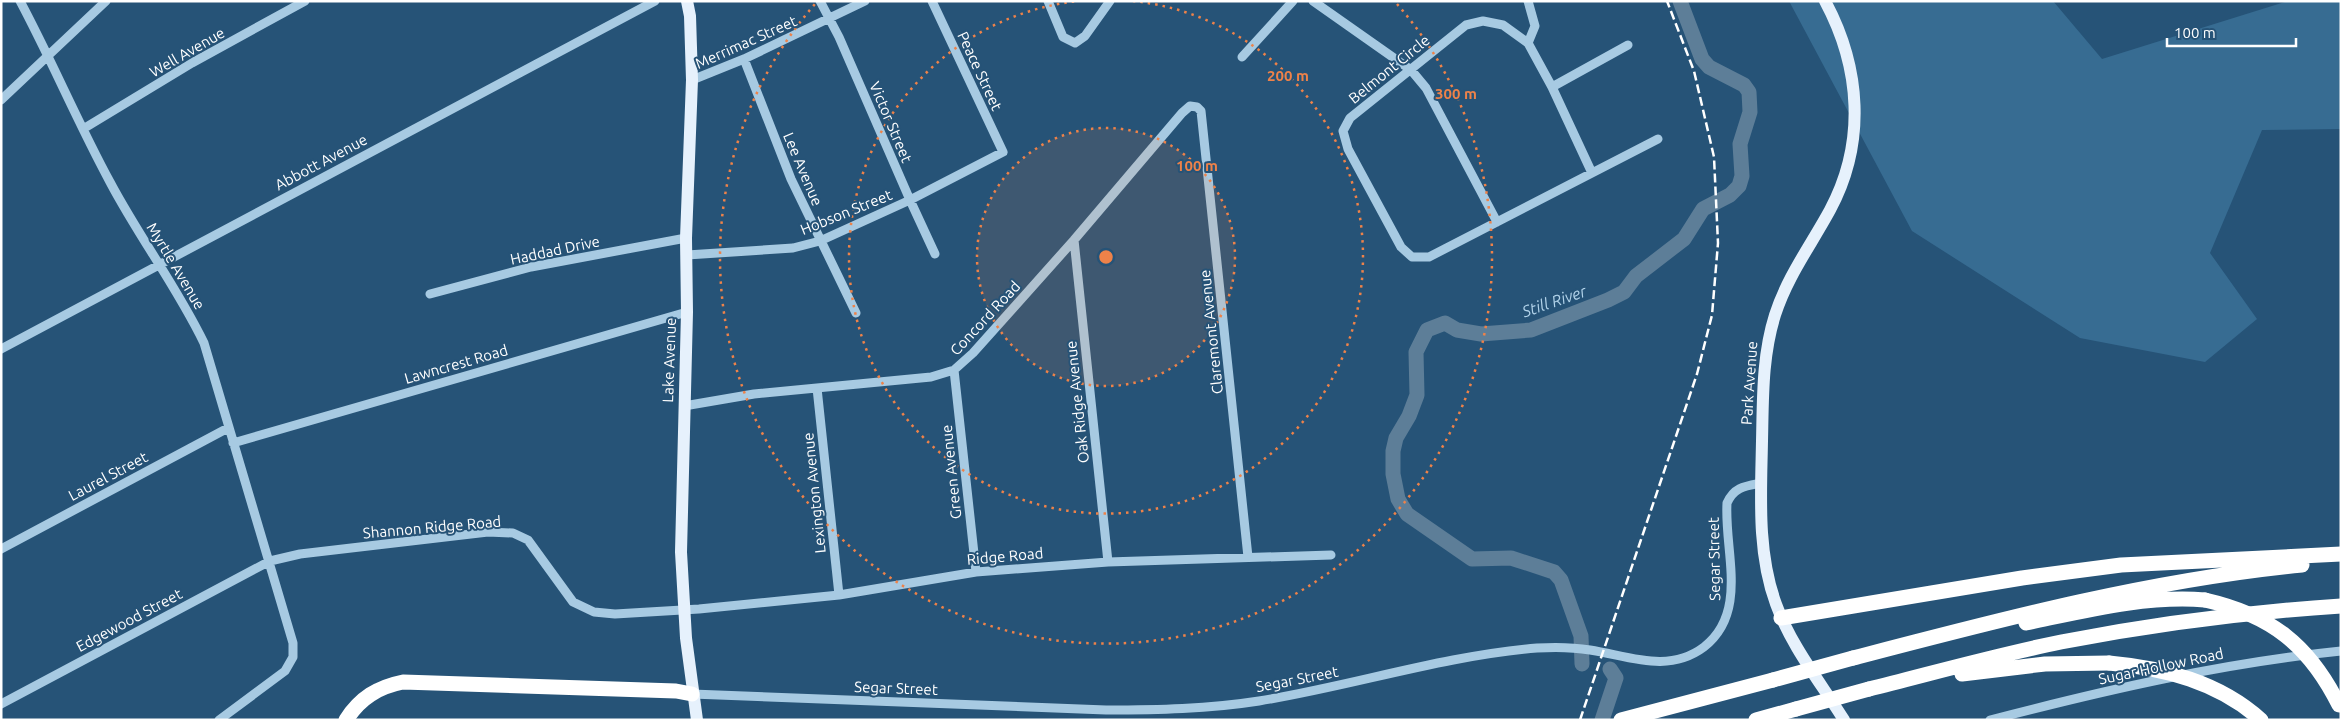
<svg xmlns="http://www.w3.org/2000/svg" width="2342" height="721" font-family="Ubuntu,sans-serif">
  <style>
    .green { fill: #376c92 }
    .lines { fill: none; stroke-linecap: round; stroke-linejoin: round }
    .river { stroke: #5d7e98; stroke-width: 15 }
    .minor { stroke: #a7cae2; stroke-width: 9 }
    .major { stroke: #e6f1fc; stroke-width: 12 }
    .highway { stroke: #fff; stroke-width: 15 }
    .rail { stroke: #fff; stroke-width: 2.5; stroke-dasharray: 9 4; stroke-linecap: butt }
    .highway-bridge { stroke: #fff; stroke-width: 15 }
    .ring { fill: none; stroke: #ee8249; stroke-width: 2.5; stroke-dasharray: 2.5 5 }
    .labels { text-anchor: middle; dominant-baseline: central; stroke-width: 4; stroke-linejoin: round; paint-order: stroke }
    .street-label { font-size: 15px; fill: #fff; stroke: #265377 }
    .water-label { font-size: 16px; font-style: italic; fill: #b2d3ea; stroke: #265377 }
    .centre { fill: #ee8249; stroke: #265377; stroke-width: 2.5 }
    .ring-label { font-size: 15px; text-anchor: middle; font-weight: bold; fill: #ee8249; stroke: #265377; stroke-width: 4; stroke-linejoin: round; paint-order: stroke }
  </style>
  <rect width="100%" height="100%" fill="#265377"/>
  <!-- green -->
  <path class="green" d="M1789 1H2053L2102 59 2288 1H2341V129L2262 130 2210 253 2257 319 2205 362 2080 338 1912 231Z"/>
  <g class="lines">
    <!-- river -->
    <path class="river" d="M1582 664 1581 636 1561 580 1554 572 1511 558 1472 559 1407 514 1398 499 1393 474V451L1396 438 1409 416 1417 395 1416 352 1427 330 1445 323 1457 330 1481 334 1531 330 1608 300 1624 292 1636 276 1684 239 1703 209 1730 195 1739 186 1742 176 1740 144 1750 112 1749 92 1744 85 1709 67 1702 59 1680 1
      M1602 720 1616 678 1610 669"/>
    <!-- minor -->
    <path class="minor" d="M20 1C52 61 78 123 110 182 139 237 177 287 204 343L293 643V657L285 671 219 720
      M820 1 839 37 910 200 935 254
      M1048 1 1063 37 1075 43 1085 36 1110 1
      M1313 1 1411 70 1426 88 1497 222
      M1528 1 1535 26 1528 43
      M1242 57 1293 1
      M744 59 791 179 856 313
      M692 80 744 59 865 1
      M1552 87 1628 45
      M1 100 106 1
      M83 129 192 63 305 1
      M1592 173 1552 87 1528 43 1503 25 1483 21 1466 25 1350 118 1343 131 1348 149 1401 247 1412 257H1429L1658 139
      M1074 240 1108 562
      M687 255 793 248 820 241 910 200 1003 152 932 1
      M430 294 531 267 686 238
      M1 349 655 1
      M954 370 976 572
      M817 388 839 595
      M684 406 754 394 931 377 954 370 973 353 1074 240 1182 113 1190 106 1197 107 1201 111 1248 557
      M233 443 687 312
      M1 549 228 428
      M692 694 1106 710C1157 710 1208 709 1259 701 1352 686 1442 656 1537 648 1554 647 1572 647 1590 650 1629 656 1668 674 1704 647 1749 612 1724 551 1727 503 1734 487 1745 486 1761 483
      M1 704 270 561 300 554 488 532 513 533 528 540 573 602 594 612 615 614 699 609 839 595 976 572 1108 562 1331 555
      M1990 720C2106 690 2222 663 2341 651"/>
    <!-- major -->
    <path class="major" d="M687 1 690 16 692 80 686 238 687 312 681 552 686 638 697 720
      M1825 1C1861 68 1866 143 1830 210 1811 245 1787 277 1775 315 1762 356 1763 399 1762 441 1761 495 1757 553 1776 604 1791 646 1821 683 1844 720"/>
    <!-- highway -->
    <path class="highway" d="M1781 618 2022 578 2121 565 2341 554
      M2026 623C2084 611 2146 595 2205 600
      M1853 658C2002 619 2149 580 2302 565
      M1962 674 2045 664 2109 663
      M1869 689C1933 673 1997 655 2061 642 2154 624 2247 612 2341 606
      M346 720C360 698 378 687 403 682L676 691 692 694
      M1621 720 1773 680
      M1756 720 1796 709"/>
    <!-- rail -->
    <path class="rail" d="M1580 720 1697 374 1712 315 1718 243 1714 157 1694 71 1667 1"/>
    <!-- highway-bridge -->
    <path class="highway-bridge" d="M2205 600C2271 615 2309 645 2339 705
      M2109 663C2164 668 2219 682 2261 720
      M1773 680 1853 658
      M1796 709 1869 689"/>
  </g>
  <!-- distance rings -->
  <circle cx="1106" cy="257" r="129" fill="#ee8249" fill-opacity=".12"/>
  <g class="ring">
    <circle cx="1106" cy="257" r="129"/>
    <path d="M1133 1A257 257 0 1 1 1079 1"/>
    <path d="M1397 4A386 386 0 1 1 815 4"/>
  </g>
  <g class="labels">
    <!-- street labels -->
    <g class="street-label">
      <text transform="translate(746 42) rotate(-24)">Merrimac Street</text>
      <text transform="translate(187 52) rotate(-30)">Well Avenue</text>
      <text transform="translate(1389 69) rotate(-39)">Belmont Circle</text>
      <text transform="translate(980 71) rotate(65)">Peace Street</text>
      <text transform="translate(891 122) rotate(67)">Victor Street</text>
      <text transform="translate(321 162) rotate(-28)">Abbott Avenue</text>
      <text transform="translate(803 169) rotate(67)">Lee Avenue</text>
      <text transform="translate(846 212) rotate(-22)">Hobson Street</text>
      <text transform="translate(555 250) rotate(-12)">Haddad Drive</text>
      <text transform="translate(176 266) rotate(59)">Myrtle Avenue</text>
      <text transform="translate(985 318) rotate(-47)">Concord Road</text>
      <text transform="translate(1211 332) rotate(-96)">Claremont Avenue</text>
      <text transform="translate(669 360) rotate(-88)">Lake Avenue</text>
      <text transform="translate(456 364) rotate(-16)">Lawncrest Road</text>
      <text transform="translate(1749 383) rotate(-86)">Park Avenue</text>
      <text transform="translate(1077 402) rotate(-96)">Oak Ridge Avenue</text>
      <text transform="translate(951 472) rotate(-96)">Green Avenue</text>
      <text transform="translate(108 476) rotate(-28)">Laurel Street</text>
      <text transform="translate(814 493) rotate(-96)">Lexington Avenue</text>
      <text transform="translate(432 527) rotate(-5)">Shannon Ridge Road</text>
      <text transform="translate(1005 556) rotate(-5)">Ridge Road</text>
      <text transform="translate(1714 559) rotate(-91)">Segar Street</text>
      <text transform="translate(129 620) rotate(-28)">Edgewood Street</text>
      <text transform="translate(2161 666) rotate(-12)">Sugar Hollow Road</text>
      <text transform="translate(1297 679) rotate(-11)">Segar Street</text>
      <text transform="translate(896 688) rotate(2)">Segar Street</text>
    </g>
    <!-- water labels -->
    <g class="water-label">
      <text transform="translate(1554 301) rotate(-19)">Still River</text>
    </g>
  </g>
  <circle cx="1106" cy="257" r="8" class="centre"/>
  <g class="ring-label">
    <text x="1288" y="81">200 m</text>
    <text x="1456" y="99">300 m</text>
    <text x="1197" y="171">100 m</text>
  </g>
  <!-- border -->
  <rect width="2342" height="721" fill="none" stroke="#ffffff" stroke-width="5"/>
  <!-- scale -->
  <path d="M2167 38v8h129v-8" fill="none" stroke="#ffffff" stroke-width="2.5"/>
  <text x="2174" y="38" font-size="15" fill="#ffffff" stroke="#265377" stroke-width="4" paint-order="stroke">100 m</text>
</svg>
